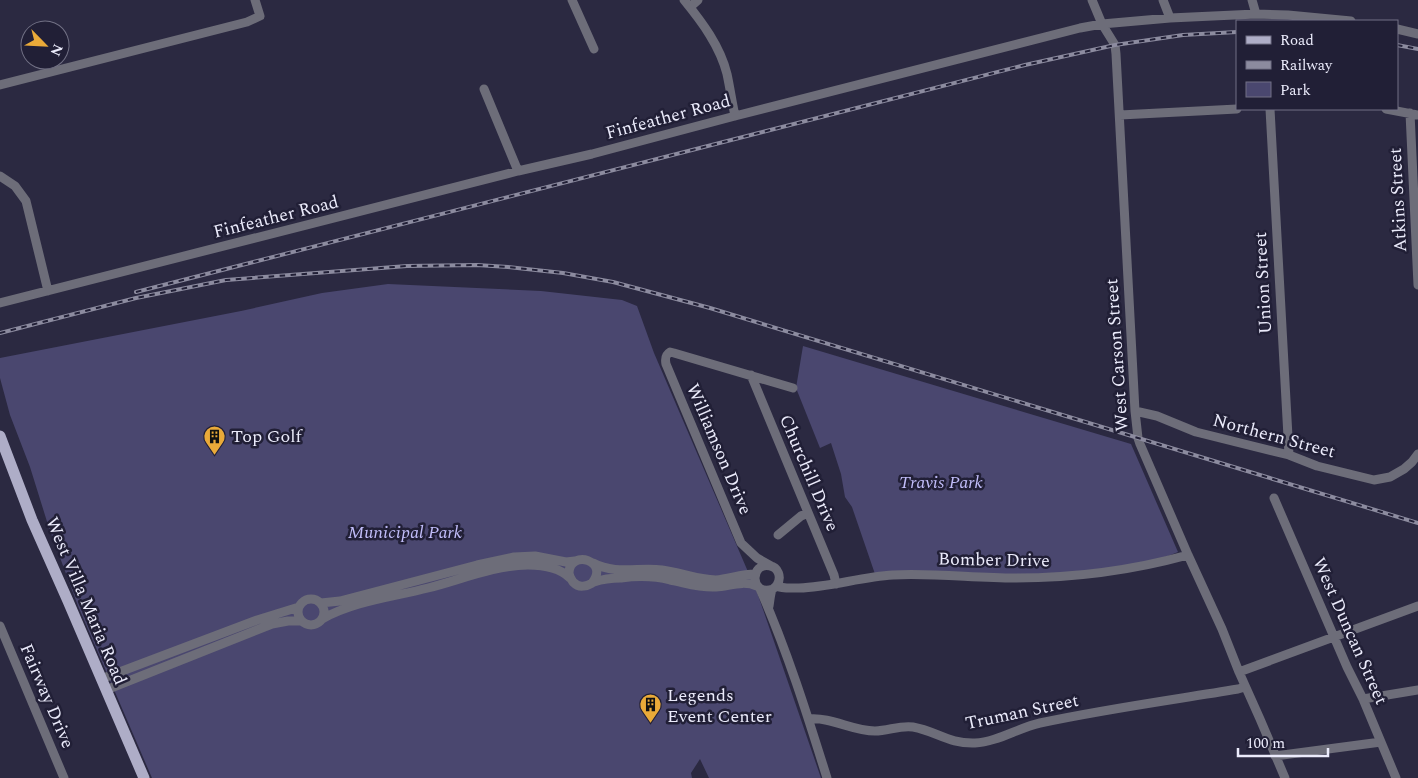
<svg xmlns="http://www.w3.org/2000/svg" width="1418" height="778" font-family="Spectral,serif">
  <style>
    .green { fill: #4a476f }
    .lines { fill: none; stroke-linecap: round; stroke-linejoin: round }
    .minor { stroke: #6d6d79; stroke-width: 9 }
    .major { stroke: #aeadc7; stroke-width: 11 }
    .rail-casing { stroke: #8c8b9f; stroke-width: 4 }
    .rail { stroke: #211f36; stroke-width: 2; stroke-dasharray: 5.5; stroke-linecap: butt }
    .labels { text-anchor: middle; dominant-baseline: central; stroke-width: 5; stroke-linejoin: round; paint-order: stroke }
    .street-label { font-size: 18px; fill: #ebebfb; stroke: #211f36 }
    .poi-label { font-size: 18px; fill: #ebebfb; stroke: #211f36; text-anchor: start }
    .park-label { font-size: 18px; font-style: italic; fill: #c1bdf9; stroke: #211f36 }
  </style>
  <rect width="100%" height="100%" fill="#2b2941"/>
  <!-- green -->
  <path class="green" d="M388 284 541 291 622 300 637 306 654 353 758 595 821 778H709L700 759 691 773 692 778H152L78 606 49 528 30 467 10 415 0 378V358L241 311 322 293Z
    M803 346 1131 444 1178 552C1124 575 1058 574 1001 574 959 574 917 574 875 574L852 507 845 497 841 474 831 443 820 448 796 388Z"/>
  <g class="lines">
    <!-- minor -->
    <path class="minor" d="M572 0 594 49
      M684 0C702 22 720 46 727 74 730 88 732 102 735 116
      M1092 0 1102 24 1115 45 1116 54 1135 411 1138 438 1140 444 1188 555 1222 629 1239 672 1260 719 1285 778
      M1163 0 1170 18
      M1252 0 1256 14
      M690 7 698 0
      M1397 29 1418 34
      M0 85 247 22 260 16 255 0
      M484 89 518 171
      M1270 109 1289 455
      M1386 109 1418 115
      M1410 113 1418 285
      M1120 115 1237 109
      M0 176 15 186 26 201 48 291
      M0 303 518 171 592 154 735 116 1080 28 1102 24 1170 18 1256 14 1288 15 1351 21
      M751 375 834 575 836 584
      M1135 411 1157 416 1196 432 1289 455 1317 466 1374 480 1390 477 1404 469 1412 462 1418 454
      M1274 498 1347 667 1363 699 1396 778
      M778 535 801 516 808 513
      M593 563C616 575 638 567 662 570 680 572 697 580 716 580 729 579 741 574 755 574
      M771 566 757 558 741 543 666 364C665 359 665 355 670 352L674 353 793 388
      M592 583C610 561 571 549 569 572 569 576 571 579 573 582 576 585 580 587 584 586 588 586 590 584 594 582 603 579 612 578 621 578 636 576 655 576 670 580 686 583 699 588 716 587 730 586 743 580 757 586
      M776 586C783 589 791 588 799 588 830 587 861 577 893 575 934 573 974 578 1015 578 1075 578 1130 571 1188 555
      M760 589C787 650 807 714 827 778
      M298 612a13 13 0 1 1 26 0a13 13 0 1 1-26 0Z
      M321 603 340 601 477 565 514 557 535 556 566 562 575 561
      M769 606C770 601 770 595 772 590 773 588 776 587 777 585 782 577 778 567 770 566 750 561 749 597 773 589
      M322 619C354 601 393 597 428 588 460 580 495 565 528 565 543 565 559 567 570 578
      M0 626 64 778
      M1239 672 1418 606
      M101 679 257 620 299 607
      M106 690 272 624 288 621H302
      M1363 699 1418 690
      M809 719C832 717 852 731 875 731 888 731 900 725 913 727 936 731 949 744 975 743 997 742 1018 728 1040 723 1105 709 1172 700 1238 689L1245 687
      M1275 756 1381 742"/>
    <!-- major -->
    <path class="major" d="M0 436 32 520 68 601 144 778"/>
    <defs>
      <path id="rail" d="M1397 45 1418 49
        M136 292 1025 65 1115 45 1183 35 1237 32
        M0 333 136 298 226 280 407 266 477 265 508 267 563 273 613 282 710 308 1418 523"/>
    </defs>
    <!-- rail casing -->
    <use href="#rail" class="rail-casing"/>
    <!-- rail -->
    <use href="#rail" class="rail"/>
  </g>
  <!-- icons -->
  <defs>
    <symbol id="building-pin" viewBox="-11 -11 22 30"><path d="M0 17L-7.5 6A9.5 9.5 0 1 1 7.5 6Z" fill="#eaaa39" stroke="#211f36"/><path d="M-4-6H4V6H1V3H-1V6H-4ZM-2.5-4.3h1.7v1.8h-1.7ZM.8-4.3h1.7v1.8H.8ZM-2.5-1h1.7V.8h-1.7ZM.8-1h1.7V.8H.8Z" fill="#111"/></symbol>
  </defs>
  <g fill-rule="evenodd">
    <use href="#building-pin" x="202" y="424" width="25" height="34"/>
    <use href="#building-pin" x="638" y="692" width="25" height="34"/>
  </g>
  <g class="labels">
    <!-- street labels -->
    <g class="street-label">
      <text transform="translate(668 117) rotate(-15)">Finfeather Road</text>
      <text transform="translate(1398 200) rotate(-93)">Atkins Street</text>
      <text transform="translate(276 217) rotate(-14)">Finfeather Road</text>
      <text transform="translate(1263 283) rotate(-93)">Union Street</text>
      <text transform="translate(1117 355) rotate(-94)">West Carson Street</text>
      <text transform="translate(1274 436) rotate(15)">Northern Street</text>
      <text transform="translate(719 449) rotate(67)">Williamson Drive</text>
      <text transform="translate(809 473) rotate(67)">Churchill Drive</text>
      <text transform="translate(994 560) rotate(1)">Bomber Drive</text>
      <text transform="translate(86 601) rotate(67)">West Villa Maria Road</text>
      <text transform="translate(1350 631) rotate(66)">West Duncan Street</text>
      <text transform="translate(47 696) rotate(67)">Fairway Drive</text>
      <text transform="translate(1022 712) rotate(-12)">Truman Street</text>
    </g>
    <!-- poi labels -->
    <g class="poi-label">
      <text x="231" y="436">Top Golf</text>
      <text x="667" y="695">Legends<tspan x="667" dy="21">Event Center</tspan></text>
    </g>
    <!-- park labels -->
    <g class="park-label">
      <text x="941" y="482">Travis Park</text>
      <text x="405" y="532">Municipal Park</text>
    </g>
  </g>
  <!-- legend -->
  <rect x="1236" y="20" width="162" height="90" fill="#211f36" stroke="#727185"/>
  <rect x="1246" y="36" width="25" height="8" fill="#aeadc7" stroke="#727185"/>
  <text x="1280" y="45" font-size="15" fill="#ebebfb">Road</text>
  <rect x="1246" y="61" width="25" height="8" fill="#8c8b9f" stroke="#727185"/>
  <text x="1280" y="70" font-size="15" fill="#ebebfb">Railway</text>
  <rect x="1246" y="82" width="25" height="15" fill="#4a476f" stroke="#727185"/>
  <text x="1280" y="95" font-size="15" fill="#ebebfb">Park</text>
  <!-- north arrow -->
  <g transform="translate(45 45) rotate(114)"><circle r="24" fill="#211f36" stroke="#727185"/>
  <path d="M0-4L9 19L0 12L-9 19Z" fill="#eaaa39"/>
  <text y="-8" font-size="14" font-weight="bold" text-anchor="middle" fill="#ebebfb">N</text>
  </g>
  <!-- scale -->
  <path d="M1238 748v8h90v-8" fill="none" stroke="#ebebfb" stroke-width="2.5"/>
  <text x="1246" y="748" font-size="15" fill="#ebebfb" stroke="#211f36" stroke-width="4" paint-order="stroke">100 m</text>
</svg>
